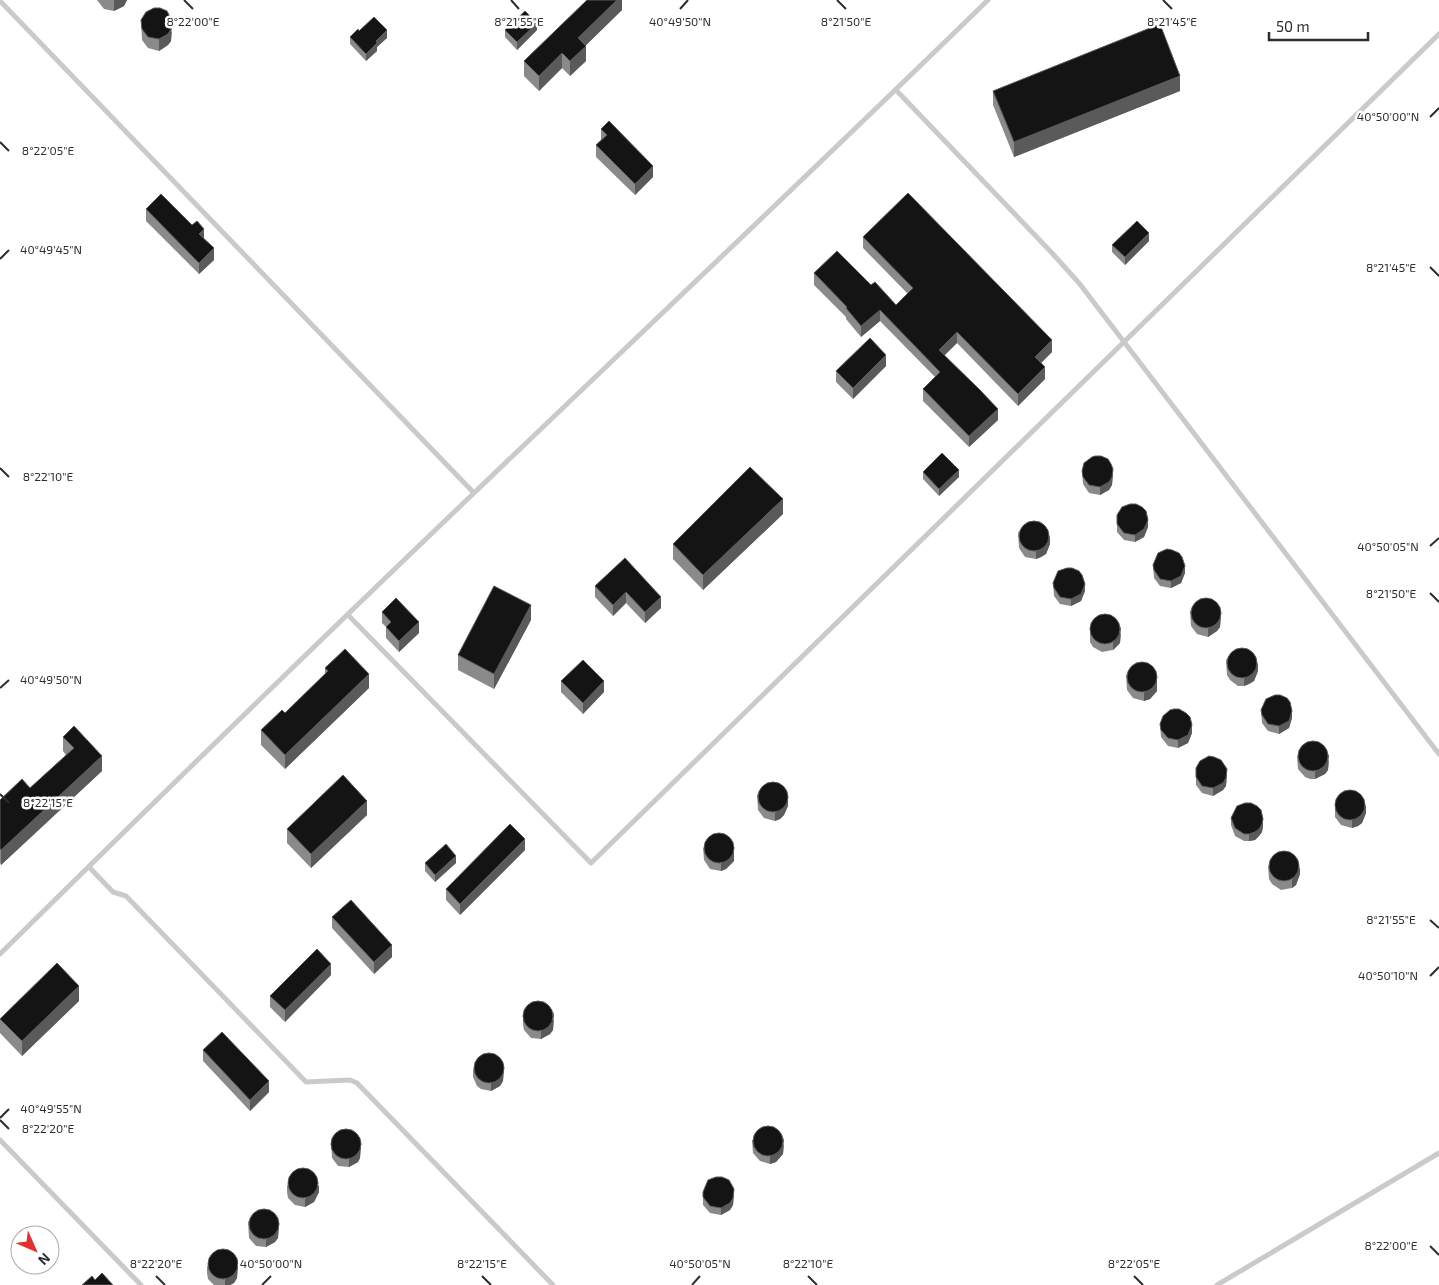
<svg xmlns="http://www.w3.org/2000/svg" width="1439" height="1285" font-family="'Exo 2',sans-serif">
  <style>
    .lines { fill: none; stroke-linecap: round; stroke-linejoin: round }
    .lane { stroke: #cacaca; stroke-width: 5 }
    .wall { fill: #8a8a8a }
    .shaded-wall { fill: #5a5a5a }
    .building { fill: #141414; stroke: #5a5a5a }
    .ticks { fill: none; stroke: #2d2d2d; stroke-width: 2 }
    .ticks-label { font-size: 12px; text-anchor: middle; fill: #2d2d2d; stroke: #fff; stroke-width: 5; stroke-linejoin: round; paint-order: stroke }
  </style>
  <rect width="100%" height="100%" fill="#fff"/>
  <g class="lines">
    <!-- lane -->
    <path class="lane" d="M0 1 474 493
      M896 90 1052 253 1079 283 1439 754
      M348 615 591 863 1439 34
      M89 867 113 892 126 896 306 1082 350 1080 357 1083 553 1285
      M0 954C157 799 315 645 475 492 646 328 818 166 988 0
      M0 1140 141 1285
      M1217 1285 1439 1153"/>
  </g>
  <!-- wall -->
  <path class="wall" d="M97 0H127L124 6 114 11 104 9Z
    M622 0V10L585 46 586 61 570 76 562 68 539 91 524 76V61Z
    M141 20 172 32 171 41 168 45 159 51 148 48 142 40Z
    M505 30H537L517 50 505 37Z
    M359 31 387 38 377 47V51L366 61 350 44V37Z
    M993 91H1180L1014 157 993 105Z
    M601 129 653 177 635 195 596 157V145L601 140Z
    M146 209 192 225 204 239 214 260 199 274 146 221Z
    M863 237 1052 352 1041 363 1045 379 1018 406 957 343 944 355 998 420 969 447 923 401V389L935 377 880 321 861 337 846 319V317L814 285V273L871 285 896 305 908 294 863 248Z
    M1149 241 1125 265 1112 252V245Z
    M886 366 853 399 836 382V371Z
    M1082 471 1113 476 1112 485 1109 490 1100 495 1089 493 1083 484Z
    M923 472 959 477 939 496 923 479Z
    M783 514 703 590 673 559V544Z
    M1117 515 1148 527 1144 537 1135 542 1124 540 1117 532Z
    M1018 532 1050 544 1046 554 1041 557 1036 559 1025 557 1019 548Z
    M625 558 661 608 645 623 626 603 613 616 595 597V586Z
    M1153 565 1185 573 1181 583 1171 588 1160 586 1154 578Z
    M1053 583 1085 591 1081 601 1071 606 1060 604 1054 596Z
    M1190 610 1221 618 1220 627 1217 631 1208 637 1197 634 1191 626Z
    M382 612 419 633 399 652 386 638V627L382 623Z
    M531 620 494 689 458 670V655Z
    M1090 633 1121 634 1120 643 1113 650 1102 652 1093 647 1090 642Z
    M1226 659 1258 671 1254 681 1249 684 1244 686H1238L1230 680 1227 675Z
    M325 668 369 688 285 769 261 745V730L285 713 325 674Z
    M1126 674 1157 682V691L1150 699 1144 701 1133 698 1127 690Z
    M561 681 604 692 583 714 561 692Z
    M1261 710 1292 718 1289 728 1279 734 1268 731 1262 723Z
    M1160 724 1192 733 1188 743 1178 748 1168 746 1161 737Z
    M63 737 102 771 1 865 0 863V800L30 788 66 755 63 751Z
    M1297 756 1329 761 1328 770 1325 774 1315 779H1310L1305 777 1298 769Z
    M1196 768 1227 777 1226 786 1223 790 1213 796 1202 793 1196 785Z
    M757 794 788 806 784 815 780 819 775 821 764 818 758 810Z
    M1335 801 1366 813 1362 823 1358 826 1352 828 1341 825 1335 817Z
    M367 815 311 868 287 843V829Z
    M1231 818 1263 826 1262 832 1259 836 1255 840 1249 841H1244L1235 836 1231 825Z
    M703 848 734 852V861L726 869 721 871 710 869 704 860Z
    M525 850 460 915 446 900V889Z
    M425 863H456L435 882 425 871Z
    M1268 866 1300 874 1296 885 1292 888 1281 890 1272 884 1269 879Z
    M332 917 392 957 374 974 332 928Z
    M331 975 285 1022 270 1007V996Z
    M79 1001 22 1056 0 1033V1019Z
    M523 1018 554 1020 553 1030 550 1034 541 1039 531 1038 524 1030 523 1025Z
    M203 1050 269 1092 250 1111 203 1061Z
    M473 1069 504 1071 503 1081 500 1086 491 1091 481 1089 477 1086 473 1077Z
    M331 1140 361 1148 360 1158 358 1162 349 1167 338 1166 332 1158Z
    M752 1140 784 1145 783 1154 776 1162 770 1164 760 1161 753 1153Z
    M287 1185 319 1192 314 1202 305 1207 295 1205 288 1198 287 1192Z
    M703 1192 734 1197 733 1205 730 1210 721 1215 710 1213 703 1205Z
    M248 1221 279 1228 278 1238 275 1242 266 1247 256 1246 249 1238Z
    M207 1266 238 1268 237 1278 234 1283 230 1285H214L208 1279 207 1273Z"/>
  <!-- shaded-wall -->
  <path class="shaded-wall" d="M114 0H127L124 6 114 11Z
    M617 0H622V10L578 53V38Z
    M172 21 171 41 168 45 159 51V39Z
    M537 23V30L517 50V42Z
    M387 30V38L377 47V51L366 61V54L376 41Z
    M586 46V61L570 76V61Z
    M562 53V68L539 91V76Z
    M1180 76V91L1014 157V142Z
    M653 166V177L635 195V184Z
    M204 229V240L199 234Z
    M1149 233V241L1125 265V257Z
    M214 248V260L199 274V263Z
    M880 310V321L861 337V326Z
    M957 332V343L939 361V350Z
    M1052 340V352L1035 369V357Z
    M886 355V366L853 399V388Z
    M1045 367V379L1018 406V394Z
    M998 409V420L969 447V436Z
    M1113 469 1112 485 1109 490 1100 495V487Z
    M959 470V477L939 496V489Z
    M783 499V514L703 590V575Z
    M1148 520V527L1144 537 1135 542V535Z
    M1050 536V544L1046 554 1041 557 1036 559V551Z
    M1185 566V573L1181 583 1171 588V581Z
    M1085 584V591L1081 601 1071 606V599Z
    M626 592V603L613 616V605Z
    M661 597V608L645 623V612Z
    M531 605V620L494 689V674Z
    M1221 611 1220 627 1217 631 1208 637V629Z
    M419 622V633L399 652V641Z
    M1121 626 1120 643 1113 650V643Z
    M1258 663V671L1254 681 1249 684 1244 686V679Z
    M369 674V688L285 769V755Z
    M1157 675V691L1150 699 1144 701V693Z
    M604 681V692L583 714V703Z
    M1292 711V718L1289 728 1279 734V726Z
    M1192 725V733L1188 743 1178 748V740Z
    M1329 754 1328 770 1325 774 1315 779V772Z
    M102 756V771L1 865V850Z
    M1227 769 1226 786 1223 790 1213 796V788Z
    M788 798V806L784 815 780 819 775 821V813Z
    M367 801V815L311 868V854Z
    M1366 805V813L1362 823 1358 826 1352 828V820Z
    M1263 819V826L1262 832 1259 836 1255 840 1249 841V834Z
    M525 839V850L460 915V904Z
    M734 845V861L726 869 721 871V864Z
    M456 856V863L435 882V875Z
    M1300 867V874L1296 885 1292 888V880Z
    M392 945V957L374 974V962Z
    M331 964V975L285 1022V1010Z
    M79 986V1001L22 1056V1041Z
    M554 1012 553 1030 550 1034 541 1039V1032Z
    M504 1064 503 1081 500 1086 491 1091V1083Z
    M269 1081V1092L250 1111V1100Z
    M784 1138 783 1154 776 1162 770 1164V1156Z
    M361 1140 360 1158 358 1162 349 1167V1160Z
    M319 1185V1192L314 1202 305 1207V1199Z
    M734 1189 733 1205 730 1210 721 1215V1208Z
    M279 1220 278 1238 275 1242 266 1247V1240Z
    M238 1260 237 1278 234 1283 230 1285H225V1280Z"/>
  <!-- building -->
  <path class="building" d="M587 0H617L578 38 586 46 570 61 562 53 539 76 524 61Z
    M154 8H160L167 11 172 21 171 29 168 34 159 39 148 37 142 29 141 20 146 12Z
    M525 11 537 23 517 42 505 30Z
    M374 17 387 30 376 41 377 43 366 54 350 37 358 29 359 31Z
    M1160 24 1180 76 1014 142 993 91Z
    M609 121 653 166 635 184 596 145 607 135 601 129Z
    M908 193 1052 340 1035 357 1045 367 1018 394 957 332 939 350 980 390 998 409 969 436 923 389 940 372 880 310 861 326 846 308 847 307 814 273 837 251 871 285 875 282 896 305 913 288 863 237Z
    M161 194 192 225 197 221 204 229 199 234 214 248 199 263 146 209Z
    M1137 221 1149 233 1125 257 1112 245Z
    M870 338 886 355 853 388 836 371Z
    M942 453 959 470 939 489 923 472Z
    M1095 456H1101L1108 459 1111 464 1113 469 1112 477 1109 482 1100 487 1089 485 1083 477 1082 471 1084 463 1092 457Z
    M750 467 783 499 703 575 673 544Z
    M1130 504H1136L1142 507 1146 511 1148 520 1144 529 1135 535 1124 533 1117 524V515L1122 507Z
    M1019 536a15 15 0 1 1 30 0a15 15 0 1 1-30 0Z
    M1167 549 1172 550 1179 553 1182 557 1185 566 1181 576 1171 581 1160 579 1154 570 1153 565 1158 553Z
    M625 558 661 597 645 612 626 592 613 605 595 586Z
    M1067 568H1072L1079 571 1082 575 1085 584 1081 594 1071 599 1060 597 1054 588 1053 583 1058 571Z
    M494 586 531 605 494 674 458 655Z
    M1191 613a15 15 0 1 1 30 0a15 15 0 1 1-30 0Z
    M396 598 419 622 399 641 386 627 391 622 382 612Z
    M1090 629a15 15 0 1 1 30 0a15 15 0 1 1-30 0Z
    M1227 663a15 15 0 1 1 30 0a15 15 0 1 1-30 0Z
    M345 649 369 674 285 755 261 730 282 710 285 713 328 671 325 668Z
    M583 660 604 681 583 703 561 681Z
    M1127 677a15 15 0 1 1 30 0a15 15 0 1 1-30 0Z
    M1275 695H1280L1287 698 1290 702 1292 711 1289 721 1279 726 1268 724 1262 715 1261 710 1266 699Z
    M1174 709H1179L1186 713 1190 717 1192 725 1188 735 1178 740 1168 738 1161 730 1160 724 1163 716 1170 710Z
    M74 726 102 756 1 850 0 848V800L22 779 30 788 74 748 63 737Z
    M1298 756a15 15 0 1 1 30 0a15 15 0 1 1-30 0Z
    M1209 756 1214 757 1221 760 1227 769 1226 778 1223 783 1213 788 1202 786 1196 777V768L1200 761Z
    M343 775 367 801 311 854 287 829Z
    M758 797a15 15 0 1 1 30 0a15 15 0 1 1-30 0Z
    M1335 805a15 15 0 1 1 30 0a15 15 0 1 1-30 0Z
    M1245 803H1251L1257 806 1261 810 1263 819 1262 824 1259 829 1255 832 1249 834H1244L1235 828 1231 818 1237 806Z
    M510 824 525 839 460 904 446 889Z
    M704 848a15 15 0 1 1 30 0a15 15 0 1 1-30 0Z
    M446 844 456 856 435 875 425 863Z
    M1269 866a15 15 0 1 1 30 0a15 15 0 1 1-30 0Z
    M351 900 392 945 374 962 332 917Z
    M317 949 331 964 285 1010 270 996Z
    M57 963 79 986 22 1041 0 1019Z
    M523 1016a15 15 0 1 1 30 0a15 15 0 1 1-30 0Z
    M222 1032 269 1081 250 1100 203 1050Z
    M474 1068a15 15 0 1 1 30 0a15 15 0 1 1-30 0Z
    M753 1141a15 15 0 1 1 30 0a15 15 0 1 1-30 0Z
    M331 1144a15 15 0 1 1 30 0a15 15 0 1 1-30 0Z
    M288 1183a15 15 0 1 1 30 0a15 15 0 1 1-30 0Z
    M716 1177H722L729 1180 734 1189 733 1198 730 1203 721 1208 710 1206 703 1197V1192L708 1180Z
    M249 1224a15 15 0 1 1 30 0a15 15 0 1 1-30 0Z
    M208 1264a15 15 0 1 1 30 0a15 15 0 1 1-30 0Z
    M102 1273 113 1285H82L92 1276 95 1280Z"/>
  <!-- ticks -->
  <path class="ticks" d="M184 0 193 9M511 0 519 9M837 0 846 9M1163 0 1172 9M680 9 688 0M1430 117 1439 108M0 142 9 151M0 259 9 250M1430 267 1439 276M0 468 9 477M1430 546 1439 538M1430 593 1439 602M0 688 9 680M0 794 9 803M1430 920 1439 928M1430 976 1439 967M0 1118 9 1109M0 1120 9 1129M1430 1246 1439 1255M156 1276 165 1285M482 1276 491 1285M808 1276 817 1285M1134 1276 1143 1285M262 1285 271 1276M692 1285 700 1276"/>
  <g class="ticks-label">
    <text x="193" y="26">8°22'00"E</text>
    <text x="519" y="26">8°21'55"E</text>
    <text x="680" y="26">40°49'50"N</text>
    <text x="846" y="26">8°21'50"E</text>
    <text x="1172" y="26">8°21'45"E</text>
    <text x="1388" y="121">40°50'00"N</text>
    <text x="48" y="155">8°22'05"E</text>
    <text x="51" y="254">40°49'45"N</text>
    <text x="1391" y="272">8°21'45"E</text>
    <text x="48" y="481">8°22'10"E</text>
    <text x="1388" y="551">40°50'05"N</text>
    <text x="1391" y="598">8°21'50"E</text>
    <text x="51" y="684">40°49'50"N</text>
    <text x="48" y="807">8°22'15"E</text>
    <text x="1391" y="924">8°21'55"E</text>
    <text x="1388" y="980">40°50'10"N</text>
    <text x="51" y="1113">40°49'55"N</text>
    <text x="48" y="1133">8°22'20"E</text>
    <text x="1391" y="1250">8°22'00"E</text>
    <text x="271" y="1268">40°50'00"N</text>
    <text x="156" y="1268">8°22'20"E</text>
    <text x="482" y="1268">8°22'15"E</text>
    <text x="700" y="1268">40°50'05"N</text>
    <text x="808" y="1268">8°22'10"E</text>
    <text x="1134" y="1268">8°22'05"E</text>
  </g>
  <!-- north arrow -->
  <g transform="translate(35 1250) rotate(135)"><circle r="24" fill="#ffffff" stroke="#ababab"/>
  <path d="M0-4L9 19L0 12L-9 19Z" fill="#e33031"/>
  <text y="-8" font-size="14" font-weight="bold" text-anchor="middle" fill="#2d2d2d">N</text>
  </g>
  <!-- scale -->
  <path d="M1269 32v8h99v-8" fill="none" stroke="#2d2d2d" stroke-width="2.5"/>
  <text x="1276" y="32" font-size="15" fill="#2d2d2d" stroke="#ffffff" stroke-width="4" paint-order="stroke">50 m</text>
</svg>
